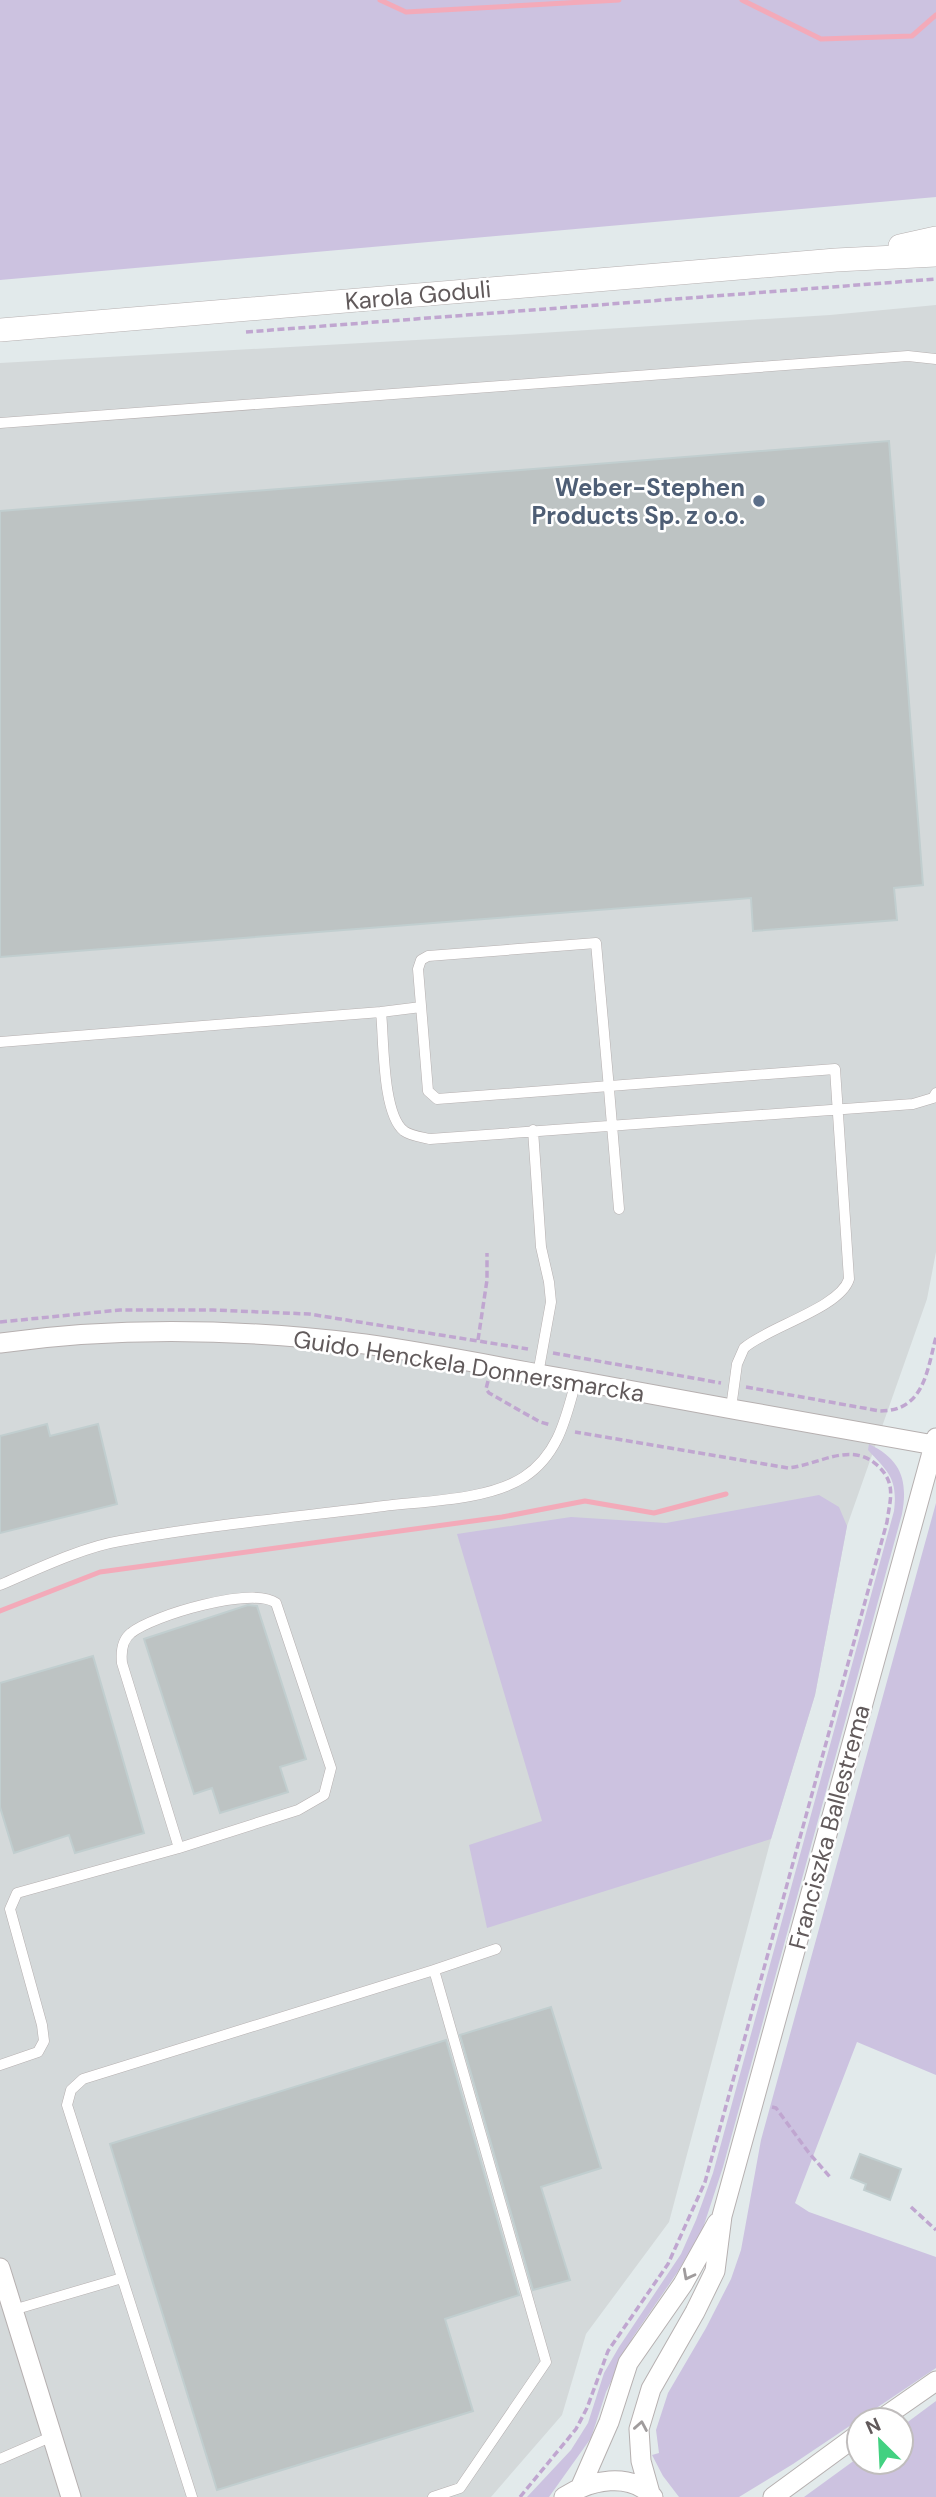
<svg xmlns="http://www.w3.org/2000/svg" width="936" height="2497" font-family="'DM Sans',sans-serif">
  <style>
    .industrial { fill: #d4d9da }
    .green { fill: #ccc2e0 }
    .lines { fill: none; stroke-linecap: round; stroke-linejoin: round }
    .stream { stroke: #f3aab9; stroke-width: 5 }
    .building { fill: #bdc3c3; stroke: #c1cecf; stroke-width: 2 }
    .service-casing { stroke: #b6b0b0; stroke-width: 11 }
    .minor-casing { stroke: #b6b0b0; stroke-width: 21 }
    .tertiary-casing { stroke: #b6b0b0; stroke-width: 24 }
    .path { stroke: #c0a6d0; stroke-width: 3.5; stroke-dasharray: 7 3.5; stroke-linecap: butt }
    .service { stroke: #fff; stroke-width: 10 }
    .minor { stroke: #fff; stroke-width: 19 }
    .tertiary { stroke: #fff; stroke-width: 23 }
    .oneway { stroke: #a09c9d }
    .service-dot { fill: #5c6f8a; stroke: #fff; stroke-width: 2.5 }
    .labels { text-anchor: middle; dominant-baseline: central; stroke-width: 5; stroke-linejoin: round; paint-order: stroke }
    .street-label { font-size: 24px; fill: #615a5b; stroke: #fff }
    .service-label { font-size: 24px; font-weight: bold; fill: #4e5e75; stroke: #fff; text-anchor: end }
  </style>
  <rect width="100%" height="100%" fill="#e2eaeb"/>
  <!-- industrial -->
  <path class="industrial" d="M936 305V1252L927 1299 847 1526 815 1695 771 1839 669 2222 586 2334 562 2415 491 2497H0V363L506 335 830 315Z"/>
  <!-- green -->
  <path class="green" d="M0 0H936V197L0 280Z
    M869 1444C902 1460 908 1481 902 1514L723 2167 702 2231 679 2270 633 2337 606 2392 591 2438 549 2497H527L571 2450 588 2423 604 2373 619 2347 681 2254 696 2220 713 2173 894 1511C898 1478 888 1472 868 1450Z
    M819 1495 839 1507 847 1526 815 1695 771 1839 487 1928 469 1845 542 1821 457 1534 571 1517 666 1523Z
    M936 1503V2075L857 2042 795 2203 809 2212 936 2257V2368L793 2464 739 2497H679L663 2476 652 2455 659 2453 656 2430 668 2393 706 2328 731 2279 741 2250 761 2140Z
    M936 2401V2497H804L859 2457V2462H901V2427Z"/>
  <g class="lines">
    <!-- stream -->
    <path class="stream" d="M380 0 406 12 619 0
      M742 0 821 39 912 36 936 15
      M0 1611 100 1572 502 1517 585 1501 654 1513 726 1494"/>
  </g>
  <!-- building -->
  <path class="building" d="M889 441 923 885 894 888 897 920 753 931 751 898 0 957V511Z
    M47 1424 50 1436 98 1424 117 1504 0 1533V1436Z
    M248 1605 257 1606 306 1759 280 1767 288 1792 220 1813 212 1788 194 1794 144 1639Z
    M93 1656 144 1833 75 1853 69 1835 14 1853 0 1807V1683Z
    M551 2007 601 2168 541 2187 570 2280 533 2290 460 2035Z
    M446 2040 519 2295 445 2319 473 2411 217 2490 110 2144Z
    M860 2154 901 2169 890 2200 864 2190 866 2184 851 2178Z"/>
  <g class="lines">
    <defs>
      <path id="service" d="M0 423 908 356 936 359
        M381 1012 421 1007
        M0 1042 381 1012C384 1039 382 1114 404 1131 411 1136 421 1137 430 1139L913 1104 933 1098 936 1093
        M533 1130 541 1247 549 1282 551 1302 538 1374
        M619 1209C612 1120 604 1032 596 943L428 956 421 960 418 969 428 1091 437 1099 835 1069 849 1279C840 1308 768 1327 744 1348L737 1364 731 1408
        M0 1585C35 1570 83 1547 120 1541 207 1525 296 1517 384 1506 426 1501 489 1500 524 1477 559 1454 566 1417 576 1381
        M0 2065 38 2052 44 2041 42 2025 10 1909 17 1893 179 1848 298 1810 324 1795 331 1768 276 1603C253 1586 153 1615 131 1633 122 1640 121 1653 122 1663L179 1848
        M13 2310 122 2278
        M0 2459 53 2436
        M192 2497 67 2105 71 2090 83 2079 434 1970
        M433 2497 460 2488 546 2362 434 1970 496 1949"/>
      <path id="minor" d="M0 1343C121 1326 244 1329 365 1344 437 1354 508 1369 579 1381 697 1403 816 1424 934 1445
        M0 2268 71 2497
        M880 2420 936 2381
        M581 2486 609 2422 628 2363 683 2284 717 2223
        M650 2493 641 2461 639 2429 651 2389 695 2312 715 2271 722 2216 936 1438
        M564 2497C590 2480 630 2471 653 2497
        M773 2497 859 2434"/>
      <path id="tertiary" d="M900 246 936 238
        M0 330 836 260 936 255"/>
    </defs>
    <!-- service casing -->
    <use href="#service" class="service-casing"/>
    <!-- minor casing -->
    <use href="#minor" class="minor-casing"/>
    <!-- tertiary casing -->
    <use href="#tertiary" class="tertiary-casing"/>
    <!-- path -->
    <path class="path" d="M246 332 936 279
      M0 1322 120 1310H213L309 1314 528 1349
      M478 1340 487 1280V1253
      M553 1353 721 1383
      M488 1381 486 1389 489 1393 540 1422 551 1425
      M746 1387 880 1411C924 1411 927 1371 936 1337
      M772 2107 776 2108 809 2153 830 2177
      M911 2207 936 2230
      M520 2497 576 2429 587 2408 608 2351 668 2264 705 2182 887 1522C890 1499 897 1483 877 1465 850 1441 819 1465 788 1468L575 1432"/>
    <!-- service -->
    <use href="#service" class="service"/>
    <!-- minor -->
    <use href="#minor" class="minor"/>
    <!-- tertiary -->
    <use href="#tertiary" class="tertiary"/>
  </g>
  <!-- one-way arrows -->
  <defs><path id="oneway-chevron" d="M-2-3.5L2.5 0L-2 3.5" fill="none" stroke-width="1.6" stroke-linecap="round" stroke-linejoin="round" transform="scale(1.75)"/></defs>
  <g class="oneway">
    <use href="#oneway-chevron" transform="translate(688 2275) rotate(118)"/>
    <use href="#oneway-chevron" transform="translate(641 2426) rotate(-80)"/>
  </g>
  <!-- markers -->
  <circle class="service-dot" cx="759" cy="501" r="7"/>
  <g class="labels">
    <!-- street labels -->
    <g class="street-label">
      <text transform="translate(418 295) rotate(-5)">Karola Goduli</text>
      <text transform="translate(469 1366) rotate(9)">Guido Henckela Donnersmarcka</text>
      <text transform="translate(829 1827) rotate(-75)">Franciszka Ballestrema</text>
    </g>
    <!-- service labels -->
    <g class="service-label">
      <text x="745" y="487">Weber-Stephen<tspan x="745" dy="28">Products Sp. z o.o.</tspan></text>
    </g>
  </g>
  <!-- north arrow -->
  <g transform="translate(880 2441) rotate(336)"><circle r="33" fill="#ffffff" stroke="#c0bdbd" stroke-width="2"/>
  <path d="M0-5L12 26L0 18L-12 26Z" fill="#42d181"/>
  <text y="-10" font-size="19" font-weight="bold" text-anchor="middle" fill="#615a5b">N</text>
  </g>
</svg>
